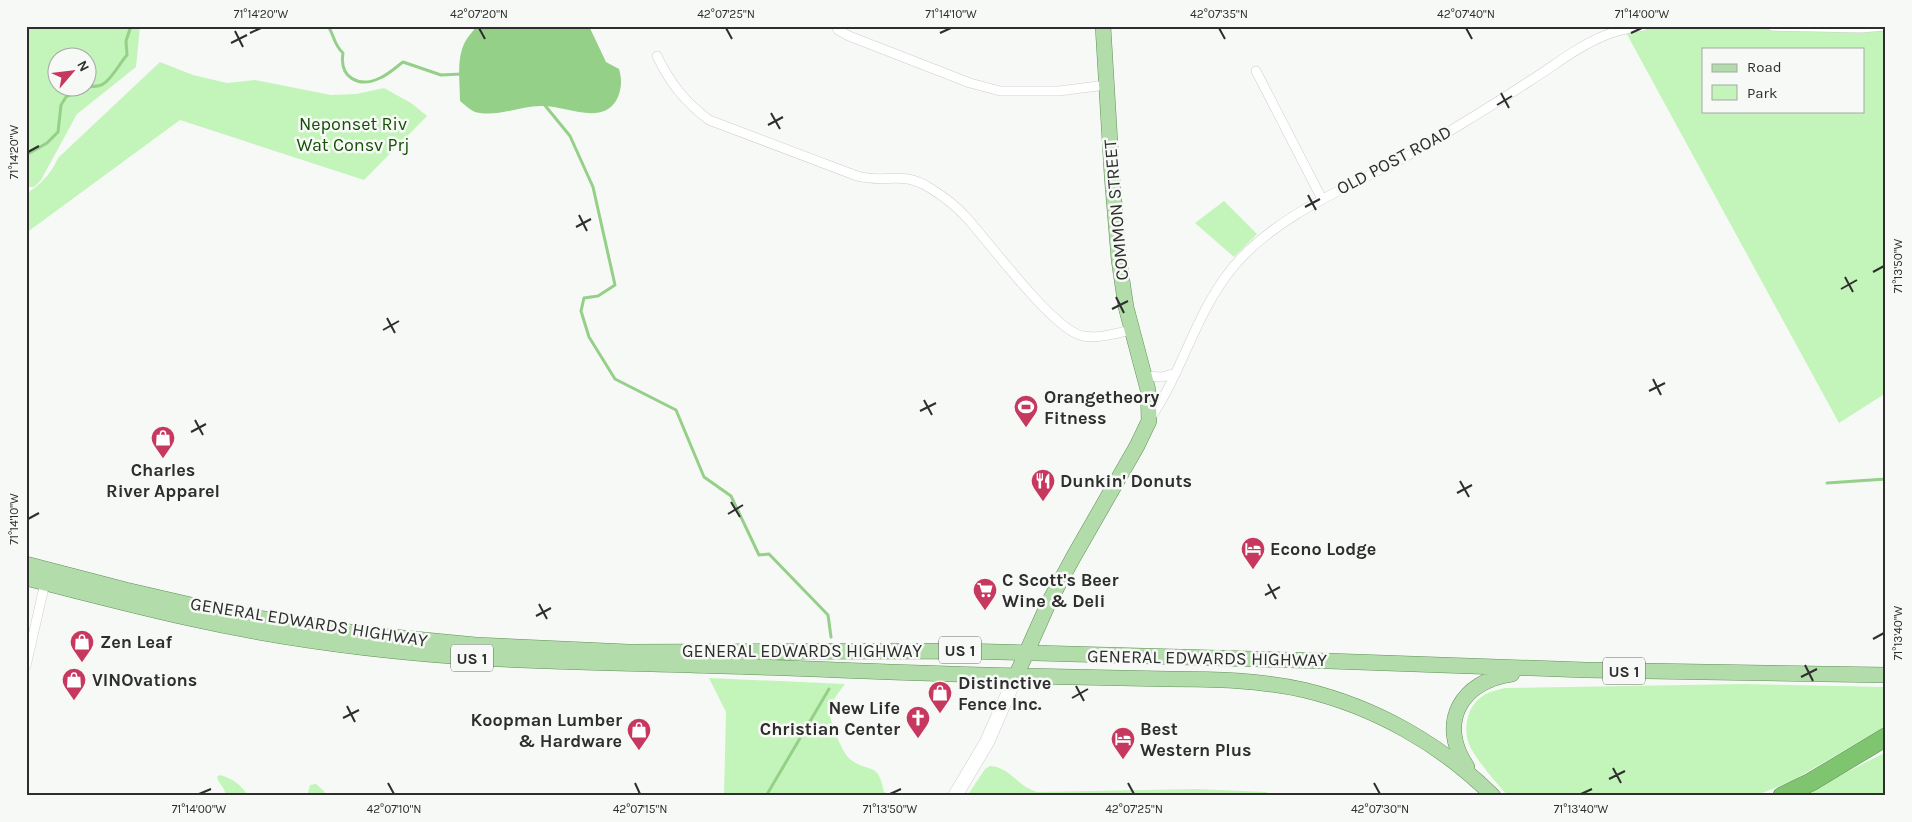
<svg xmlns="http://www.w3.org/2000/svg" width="1912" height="822" font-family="Karla,sans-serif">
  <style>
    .green { fill: #c3f4ba; fill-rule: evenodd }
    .water { fill: #95d089 }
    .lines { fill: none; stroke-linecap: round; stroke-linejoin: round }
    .stream { stroke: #95d089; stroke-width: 3 }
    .minor-casing { stroke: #cdcfcc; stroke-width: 10 }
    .secondary-casing { stroke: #cdcfcc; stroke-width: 15 }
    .primary-casing { stroke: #629059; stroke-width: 16 }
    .motorway-casing { stroke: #629059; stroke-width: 19 }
    .minor { stroke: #fff; stroke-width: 9 }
    .secondary { stroke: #fff; stroke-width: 14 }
    .primary { stroke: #b2dca9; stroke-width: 15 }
    .motorway { stroke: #7fc570; stroke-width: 18 }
    .ticks { fill: none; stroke: #2d2e2d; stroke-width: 2 }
    .labels { text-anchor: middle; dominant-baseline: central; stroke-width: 5; stroke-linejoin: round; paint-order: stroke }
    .shield { fill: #f7f9f6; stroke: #6a6b69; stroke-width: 1 }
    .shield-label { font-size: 16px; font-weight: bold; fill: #2d2e2d }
    .park-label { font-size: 18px; fill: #154f06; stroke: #f7f9f6 }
    .street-label { font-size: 18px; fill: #2d2e2d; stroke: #f7f9f6 }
    .poi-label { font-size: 18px; font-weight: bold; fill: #2d2e2d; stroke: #f7f9f6; text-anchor: start }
    .neatline { fill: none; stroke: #2d2e2d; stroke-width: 2 }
    .ticks-label { font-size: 12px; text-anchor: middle; fill: #2d2e2d }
  </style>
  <rect width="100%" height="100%" fill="#f7f9f6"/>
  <!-- green -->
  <path class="green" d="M26 26H140L136 67 77 114 41 180 34 187H26ZM58 58H88V88H58Z
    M1682 26H1886V393L1839 423 1624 29ZM1703 49H1863V111H1703Z
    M160 62 193 75 227 83 255 80 331 95 356 94 384 88 411 103 427 116 364 180 180 120 26 233V194C41 184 51 174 58 158Z
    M1224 201 1257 234 1234 257 1195 223Z
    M709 678 845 684C840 691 830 702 830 711 829 721 843 755 851 760 871 774 878 761 884 792L893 796H724L726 712Z
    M1744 684 1886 687V726L1792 781 1755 796H1508C1498 785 1474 757 1469 744 1463 729 1467 708 1480 698 1487 692 1497 690 1505 688Z
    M1886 752V796H1802L1806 793Z
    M990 766C1010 767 1018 787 1037 792L1197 789 1266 792 1274 796H967L985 769Z
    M220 775C233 779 241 784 248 796H226C225 788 219 784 217 777Z
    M316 784 324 791 326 796H307L310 785Z"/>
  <!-- water -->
  <path class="water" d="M476 26H589L606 62 619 69C622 79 622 89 617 99 603 126 566 106 543 106 521 105 498 118 475 112 470 110 464 104 460 101 460 82 456 59 465 42 468 36 473 32 476 26Z"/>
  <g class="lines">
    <!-- stream -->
    <path class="stream" d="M328 26C334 35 334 45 343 53 339 78 359 88 380 78 389 74 396 67 403 62L441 75 462 74
      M88 87C92 86 99 87 103 84 112 79 119 64 127 55L126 41 131 26
      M543 103 570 136 593 187 615 285 598 296 584 298 581 311 589 337 615 379 676 410 704 477 731 496 759 555 769 554 828 615 831 637
      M26 155 47 143 58 132 61 105 66 97 85 88
      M1827 483 1886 479
      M766 796 829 689"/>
    <defs>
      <path id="minor" d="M836 26 838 30 849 36 970 83 1000 91H1059L1106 85
        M1772 26 1861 28 1885 26
        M657 56C670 83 685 102 709 120L857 176C886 184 902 170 930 188 943 196 956 206 966 217 989 242 1054 331 1083 336 1099 339 1117 333 1132 330
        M1256 71 1322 199
        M1144 376 1162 377 1176 373
        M1150 419C1183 371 1196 311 1234 266 1284 207 1367 181 1432 142 1464 122 1497 103 1528 82 1554 66 1578 46 1606 35 1617 30 1630 28 1643 26
        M26 666 45 583"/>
      <path id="secondary" d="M955 796 987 742 1016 676"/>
      <path id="primary" d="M26 564 126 590 226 613 363 634 476 645 629 652 963 651 1329 661 1586 670 1886 675
        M26 578C80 592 134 606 188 618 282 639 384 652 480 658 561 663 641 663 722 666 823 669 924 674 1025 676 1073 677 1121 678 1169 679 1214 679 1259 680 1304 690 1375 707 1441 744 1493 796
        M1016 676 1049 602 1074 556 1137 446 1149 421 1148 390 1126 307 1119 260 1112 176 1103 26
        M1467 767C1437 723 1461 681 1512 674"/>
      <path id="motorway" d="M1782 796 1811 782 1886 737"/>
    </defs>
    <!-- minor casing -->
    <use href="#minor" class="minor-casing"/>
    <!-- secondary casing -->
    <use href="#secondary" class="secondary-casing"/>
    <!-- primary casing -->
    <use href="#primary" class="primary-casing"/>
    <!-- motorway casing -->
    <use href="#motorway" class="motorway-casing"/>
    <!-- minor -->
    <use href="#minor" class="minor"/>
    <!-- secondary -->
    <use href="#secondary" class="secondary"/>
    <!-- primary -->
    <use href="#primary" class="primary"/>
    <!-- motorway -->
    <use href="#motorway" class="motorway"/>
  </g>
  <!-- ticks -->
  <path class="ticks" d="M479 28 485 39M726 28 732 39M1219 28 1225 39M1466 28 1472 39M235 31 243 47M250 33 261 28M940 33 951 28M1631 33 1642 28M231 43 247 35M1501 93 1509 108M1497 105 1512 96M771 113 780 129M768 125 783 117M28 152 39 146M1308 195 1316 210M1305 207 1320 199M579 215 587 231M576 227 591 219M1873 272 1884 266M1845 277 1853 292M1841 289 1857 280M1116 297 1124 313M1112 309 1128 301M387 318 395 333M383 330 399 321M1653 379 1661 395M1649 391 1665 383M924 400 932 415M920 411 936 403M195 420 203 435M191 432 206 424M1460 481 1469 497M1457 493 1472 485M731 502 740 517M728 514 743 505M28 519 39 513M1268 584 1276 599M1265 595 1280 587M539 604 547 619M536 616 551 608M1873 639 1884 633M1805 665 1813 681M1801 677 1817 669M1076 686 1084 701M1072 698 1088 689M347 706 355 722M343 718 359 710M1613 768 1621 783M1609 779 1625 771M388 783 394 794M635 783 640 794M1128 783 1134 794M1374 783 1380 794M199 794 211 789M890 794 901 789M1581 794 1592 789"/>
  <!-- icons -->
  <defs>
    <symbol id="stadium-pin" viewBox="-11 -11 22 30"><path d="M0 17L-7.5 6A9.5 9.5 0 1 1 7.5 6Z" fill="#c7385f" stroke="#f7f9f6"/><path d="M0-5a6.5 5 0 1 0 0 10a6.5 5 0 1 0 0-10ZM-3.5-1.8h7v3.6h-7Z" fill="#fff"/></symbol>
    <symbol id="shop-pin" viewBox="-11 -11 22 30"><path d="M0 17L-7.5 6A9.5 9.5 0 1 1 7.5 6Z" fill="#c7385f" stroke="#f7f9f6"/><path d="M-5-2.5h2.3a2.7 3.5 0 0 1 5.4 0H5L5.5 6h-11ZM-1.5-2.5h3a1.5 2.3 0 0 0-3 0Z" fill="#fff"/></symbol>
    <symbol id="restaurant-pin" viewBox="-11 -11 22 30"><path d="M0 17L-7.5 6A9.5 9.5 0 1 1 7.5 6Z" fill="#c7385f" stroke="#f7f9f6"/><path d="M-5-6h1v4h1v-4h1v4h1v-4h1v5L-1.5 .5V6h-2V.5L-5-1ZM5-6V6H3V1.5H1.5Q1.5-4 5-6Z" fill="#fff"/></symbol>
    <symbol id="hotel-pin" viewBox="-11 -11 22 30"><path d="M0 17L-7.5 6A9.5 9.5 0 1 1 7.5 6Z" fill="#c7385f" stroke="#f7f9f6"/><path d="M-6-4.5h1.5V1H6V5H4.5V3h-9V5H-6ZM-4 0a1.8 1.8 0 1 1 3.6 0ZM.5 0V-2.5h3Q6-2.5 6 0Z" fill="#fff"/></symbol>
    <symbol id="supermarket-pin" viewBox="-11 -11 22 30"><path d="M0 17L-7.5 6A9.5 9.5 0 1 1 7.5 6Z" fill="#c7385f" stroke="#f7f9f6"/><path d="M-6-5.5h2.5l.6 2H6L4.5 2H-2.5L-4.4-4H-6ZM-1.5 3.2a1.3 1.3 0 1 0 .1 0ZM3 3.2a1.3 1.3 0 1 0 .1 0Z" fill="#fff"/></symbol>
    <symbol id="church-pin" viewBox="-11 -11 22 30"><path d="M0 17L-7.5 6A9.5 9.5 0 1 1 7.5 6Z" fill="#c7385f" stroke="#f7f9f6"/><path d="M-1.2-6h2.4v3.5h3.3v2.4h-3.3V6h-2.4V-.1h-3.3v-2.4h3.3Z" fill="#fff"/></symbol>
  </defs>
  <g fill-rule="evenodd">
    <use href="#stadium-pin" x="1012" y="393" width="28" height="38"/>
    <use href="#shop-pin" x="149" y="424" width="28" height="38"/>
    <use href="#restaurant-pin" x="1029" y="467" width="28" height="38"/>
    <use href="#hotel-pin" x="1239" y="535" width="28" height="38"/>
    <use href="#supermarket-pin" x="971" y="576" width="28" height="38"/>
    <use href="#shop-pin" x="68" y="628" width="28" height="38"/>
    <use href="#shop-pin" x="60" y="666" width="28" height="38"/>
    <use href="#shop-pin" x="926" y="679" width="28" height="38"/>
    <use href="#church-pin" x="904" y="704" width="28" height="38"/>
    <use href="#shop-pin" x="625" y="716" width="28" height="38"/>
    <use href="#hotel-pin" x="1109" y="725" width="28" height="38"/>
  </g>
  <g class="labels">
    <!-- shield labels -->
    <g class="shield">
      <rect x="939" y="636.5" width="42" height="27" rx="4"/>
      <rect x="451" y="644.5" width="42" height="27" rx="4"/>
      <rect x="1603" y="657.5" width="42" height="27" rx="4"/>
    </g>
    <g class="shield-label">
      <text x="960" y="650">US 1</text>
      <text x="472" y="658">US 1</text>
      <text x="1624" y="671">US 1</text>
    </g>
    <!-- park labels -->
    <g class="park-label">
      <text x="353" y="124">Neponset Riv<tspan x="353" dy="21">Wat Consv Prj</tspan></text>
    </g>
    <!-- street labels -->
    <g class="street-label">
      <text transform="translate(1394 160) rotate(-28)">OLD POST ROAD</text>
      <text transform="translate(1116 210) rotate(-95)">COMMON STREET</text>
      <text transform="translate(309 622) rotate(9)">GENERAL EDWARDS HIGHWAY</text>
      <text x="802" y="651">GENERAL EDWARDS HIGHWAY</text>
      <text transform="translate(1207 658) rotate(1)">GENERAL EDWARDS HIGHWAY</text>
    </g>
    <!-- poi labels -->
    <g class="poi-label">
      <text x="1044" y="397">Orangetheory<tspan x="1044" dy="21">Fitness</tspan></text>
      <text x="163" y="470" text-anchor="middle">Charles<tspan x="163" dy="21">River Apparel</tspan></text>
      <text x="1060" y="481">Dunkin' Donuts</text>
      <text x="1270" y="549">Econo Lodge</text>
      <text x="1002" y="580">C Scott's Beer<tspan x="1002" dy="21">Wine &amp; Deli</tspan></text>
      <text x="100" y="642">Zen Leaf</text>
      <text x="92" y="680">VINOvations</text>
      <text x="958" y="683">Distinctive<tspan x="958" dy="21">Fence Inc.</tspan></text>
      <text x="900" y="708" text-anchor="end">New Life<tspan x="900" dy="21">Christian Center</tspan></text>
      <text x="622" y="720" text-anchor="end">Koopman Lumber<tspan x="622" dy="21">&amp; Hardware</tspan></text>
      <text x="1140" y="729">Best<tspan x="1140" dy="21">Western Plus</tspan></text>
    </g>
  </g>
  <!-- border -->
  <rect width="1912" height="822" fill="none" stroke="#f7f9f6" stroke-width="55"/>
  <!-- legend -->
  <rect x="1702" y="48" width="162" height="65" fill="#f7f9f6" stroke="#a6a8a6"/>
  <rect x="1712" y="64" width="25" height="8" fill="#b2dca9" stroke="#a6a8a6"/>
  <text x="1747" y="72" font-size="15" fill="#2d2e2d">Road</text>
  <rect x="1712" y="85" width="25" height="15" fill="#c3f4ba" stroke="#a6a8a6"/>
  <text x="1747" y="98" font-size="15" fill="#2d2e2d">Park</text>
  <!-- north arrow -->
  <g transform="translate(72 72) rotate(62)"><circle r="24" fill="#f7f9f6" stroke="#a6a8a6"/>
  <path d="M0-4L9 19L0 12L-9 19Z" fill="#c7385f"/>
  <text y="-8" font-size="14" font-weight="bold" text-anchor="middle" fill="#2d2e2d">N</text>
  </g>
  <rect x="28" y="28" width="1856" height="766" class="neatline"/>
  <g class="ticks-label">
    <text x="261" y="18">71°14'20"W</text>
    <text x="479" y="18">42°07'20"N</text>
    <text x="726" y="18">42°07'25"N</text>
    <text x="951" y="18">71°14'10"W</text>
    <text x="1219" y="18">42°07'35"N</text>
    <text x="1466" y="18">42°07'40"N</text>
    <text x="1642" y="18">71°14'00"W</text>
    <text transform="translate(14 152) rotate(-90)" y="4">71°14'20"W</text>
    <text transform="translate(1898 266) rotate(-90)" y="4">71°13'50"W</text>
    <text transform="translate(14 519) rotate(-90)" y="4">71°14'10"W</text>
    <text transform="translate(1898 633) rotate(-90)" y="4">71°13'40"W</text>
    <text x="199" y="813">71°14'00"W</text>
    <text x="394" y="813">42°07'10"N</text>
    <text x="640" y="813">42°07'15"N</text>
    <text x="890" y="813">71°13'50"W</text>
    <text x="1134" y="813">42°07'25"N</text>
    <text x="1380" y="813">42°07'30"N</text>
    <text x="1581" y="813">71°13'40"W</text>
  </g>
</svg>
